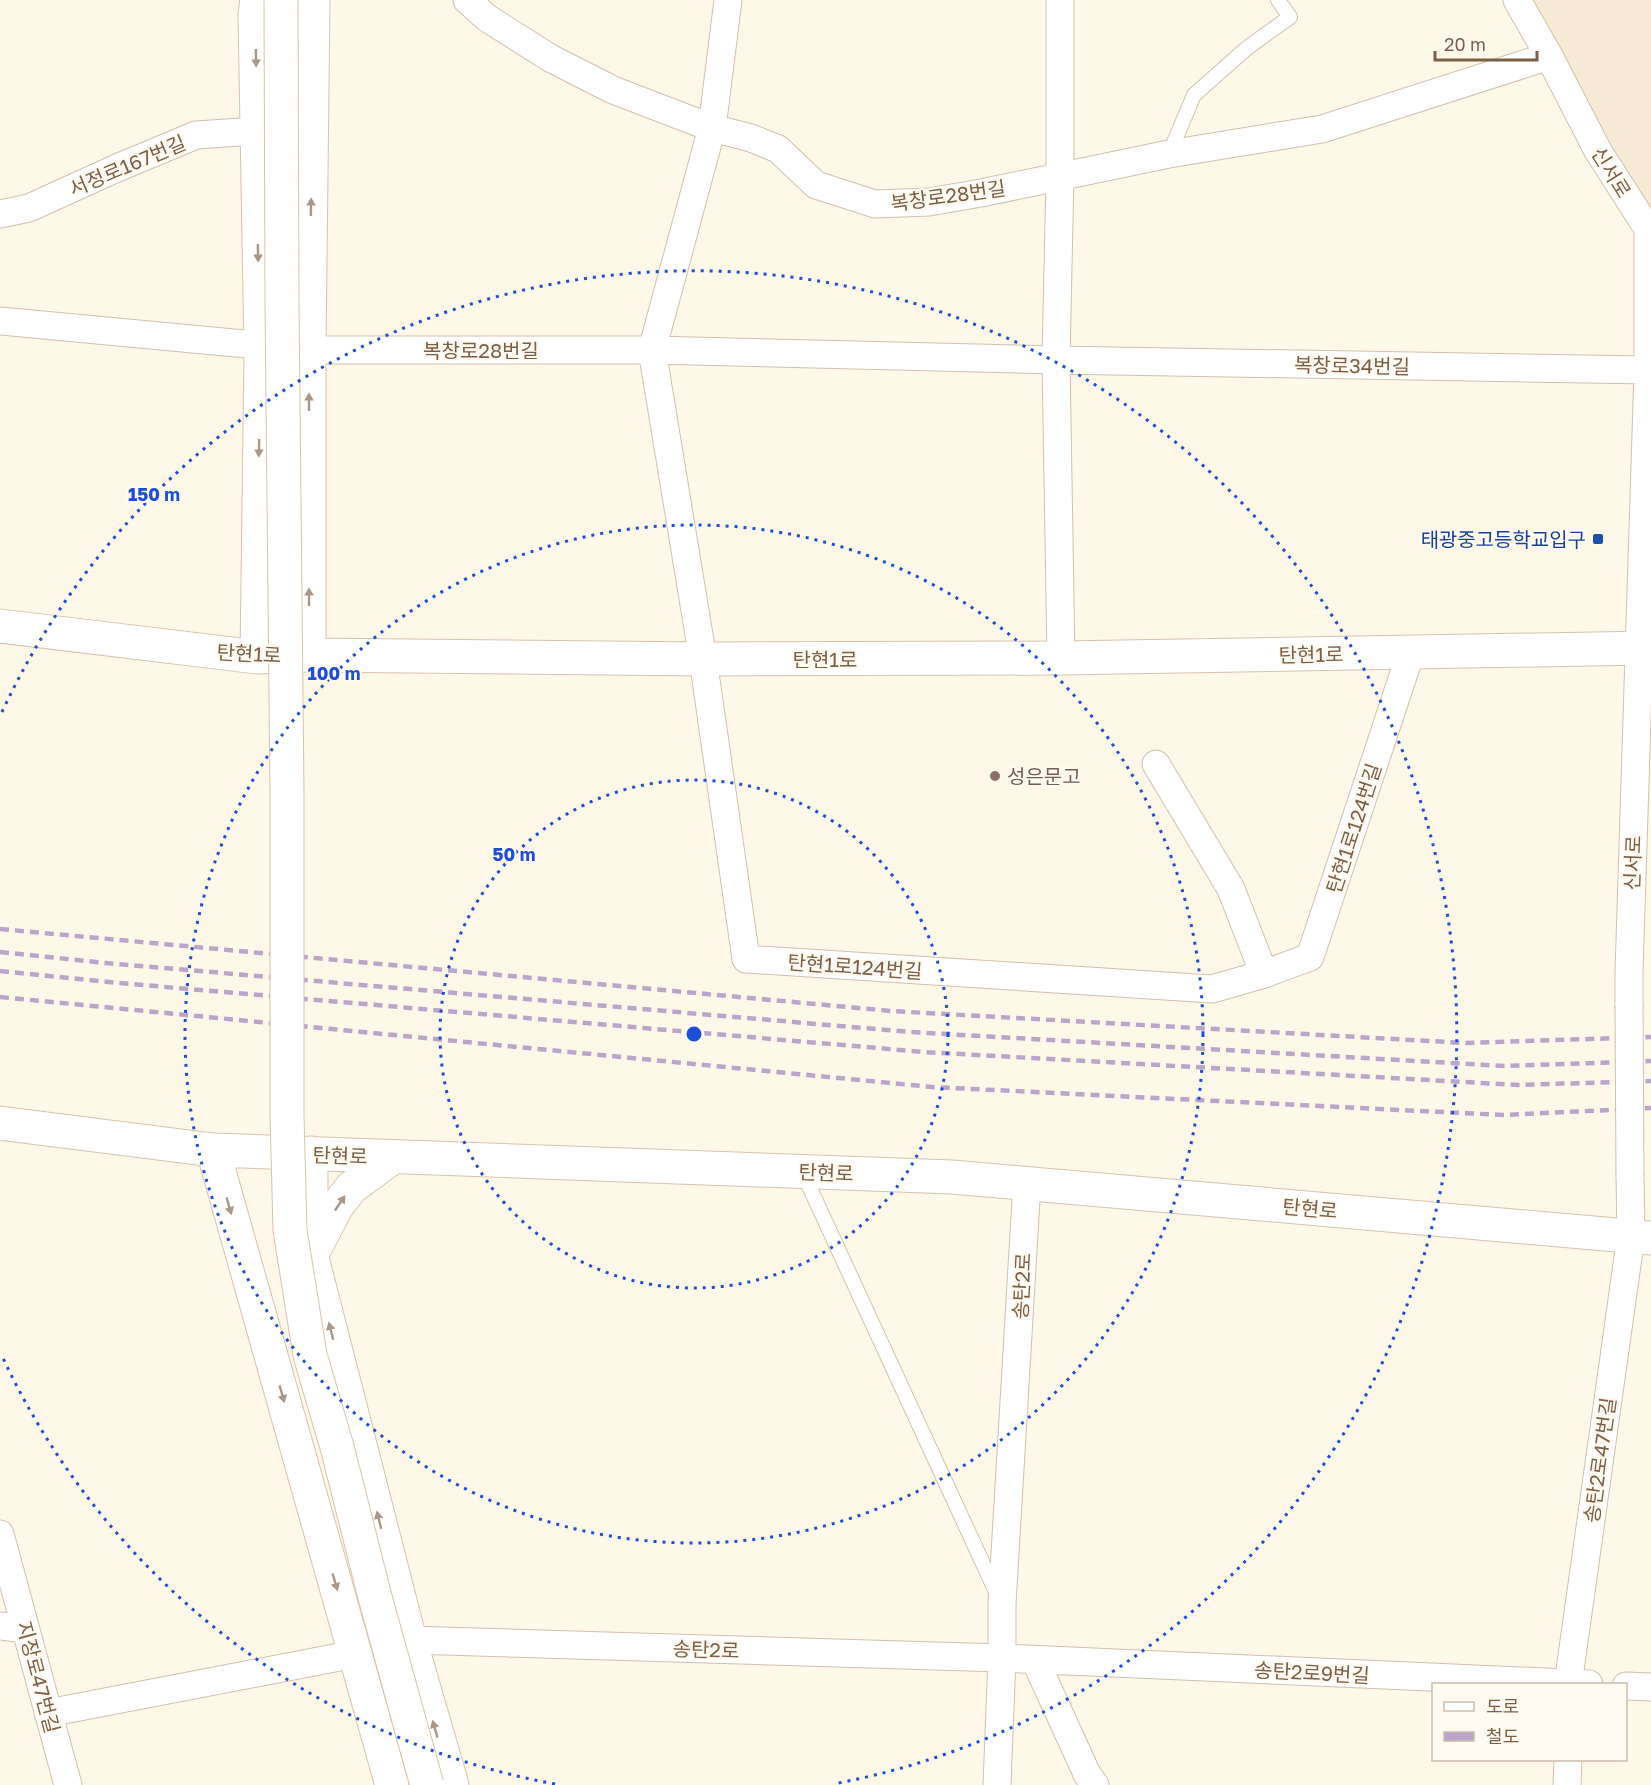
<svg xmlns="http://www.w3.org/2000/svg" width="1651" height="1785" font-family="'Golos Text','Noto Sans KR',sans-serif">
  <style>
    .residential { fill: #f7ebd6 }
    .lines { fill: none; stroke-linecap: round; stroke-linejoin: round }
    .lane-casing { stroke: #d3c0ac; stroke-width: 16 }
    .street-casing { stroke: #d3c0ac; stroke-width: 29 }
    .secondary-casing { stroke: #d9c3ac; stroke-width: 35 }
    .lane { stroke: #fff; stroke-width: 14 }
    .street { stroke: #fff; stroke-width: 27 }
    .secondary { stroke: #fff; stroke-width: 33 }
    .rail { stroke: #bca4cb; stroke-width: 4.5; stroke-dasharray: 9 6; stroke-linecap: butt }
    .street-bridge-casing { stroke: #d3c0ac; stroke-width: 29; stroke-linecap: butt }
    .secondary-bridge-casing { stroke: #d9c3ac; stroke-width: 35; stroke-linecap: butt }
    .street-bridge { stroke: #fff; stroke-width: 27 }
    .secondary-bridge { stroke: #fff; stroke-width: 33 }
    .oneway { fill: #aa9788 }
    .ring { fill: none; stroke: #1d4ed8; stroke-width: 3; stroke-dasharray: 3 6 }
    .transit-dot { fill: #1a4fb4; stroke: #fffbf1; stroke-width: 2 }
    .education-dot { fill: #8d6e63; stroke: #fffbf1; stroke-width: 2 }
    .labels { text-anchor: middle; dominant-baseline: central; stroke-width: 4.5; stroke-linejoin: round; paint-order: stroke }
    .street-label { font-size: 20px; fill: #7d5f48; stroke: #fffbf1 }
    .transit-label { font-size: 20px; fill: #164399; stroke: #fffbf1; text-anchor: end }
    .education-label { font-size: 20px; fill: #785e54; stroke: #fffbf1; text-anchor: start }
    .centre { fill: #1d4ed8; stroke: #fffbf1; stroke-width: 3 }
    .ring-label { font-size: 18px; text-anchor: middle; font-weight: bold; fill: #1d4ed8; stroke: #fffbf1; stroke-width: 4.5; stroke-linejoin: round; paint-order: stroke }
  </style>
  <rect width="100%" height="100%" fill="#fef8e9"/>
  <!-- residential -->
  <path class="residential" d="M1528 0H1651V214Z"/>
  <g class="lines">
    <defs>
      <path id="lane" d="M1169 154 1194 95 1247 48 1290 17 1278 0
        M803 1173 997 1594"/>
      <path id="street" d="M467 0 487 18 550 58 613 90 712 128 751 138 778 149 816 185 875 204 929 202 981 193 1169 154 1322 129 1549 56
        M728 0 712 128 652 350 703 659 746 959 1212 989 1264 974 1310 957 1411 652
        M1060 0V176L1056 360 1061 658
        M1517 0 1549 56 1598 151 1648 229V370L1629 973V1005
        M0 214 29 208 117 168 196 135 257 131
        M0 321 309 350H652L1056 360 1648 370
        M1156 764 1231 889 1264 974
        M0 1534 68 1785
        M0 1626 26 1629
        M410 1640 1002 1658 1589 1684
        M1035 1660 1087 1774 1095 1785
        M1568 1684 1631 1236 1630 1176
        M1626 1686 1651 1687
        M48 1713 355 1654
        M997 1785 1002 1658V1604L1027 1183
        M1567 1785 1568 1760"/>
      <path id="secondary" d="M0 626 257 657 309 655 703 659 1061 658 1651 648
        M309 655V350L313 0
        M257 657 261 352 255 14 257 0
        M0 1123 213 1150 952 1177 1651 1238
        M213 1150 392 1785
        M311 1153V1254L410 1640 452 1785
        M314 1250 337 1206 351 1188 393 1157"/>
    </defs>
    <!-- lane casing -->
    <use href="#lane" class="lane-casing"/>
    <!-- street casing -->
    <use href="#street" class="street-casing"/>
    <!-- secondary casing -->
    <use href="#secondary" class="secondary-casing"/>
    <!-- lane -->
    <use href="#lane" class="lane"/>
    <!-- street -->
    <use href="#street" class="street"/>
    <!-- secondary -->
    <use href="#secondary" class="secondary"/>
    <!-- rail -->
    <path class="rail" d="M0 929 891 1011 1466 1043 1651 1037
      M0 952 106 963 910 1032 1504 1066 1651 1061
      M0 971 119 983 924 1052 1518 1085 1651 1081
      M0 997 932 1087 1503 1115 1651 1108"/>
    <defs>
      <path id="street-bridge" d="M1629 1005 1630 1176"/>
      <path id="secondary-bridge" d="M281 0 282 304 287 793V1115L290 1230 310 1355 337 1447 375 1597 427 1785"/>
    </defs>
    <!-- street-bridge casing -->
    <use href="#street-bridge" class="street-bridge-casing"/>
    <!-- secondary-bridge casing -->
    <use href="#secondary-bridge" class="secondary-bridge-casing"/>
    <!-- street-bridge -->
    <use href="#street-bridge" class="street-bridge"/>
    <!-- secondary-bridge -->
    <use href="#secondary-bridge" class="secondary-bridge"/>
  </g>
  <!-- one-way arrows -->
  <defs><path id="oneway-solid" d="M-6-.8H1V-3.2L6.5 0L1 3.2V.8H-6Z" transform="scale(1.5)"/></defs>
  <g class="oneway">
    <use href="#oneway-solid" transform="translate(256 58) rotate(89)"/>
    <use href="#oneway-solid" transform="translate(311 207) rotate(-89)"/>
    <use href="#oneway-solid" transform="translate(258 253) rotate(89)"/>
    <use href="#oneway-solid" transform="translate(309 402) rotate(-90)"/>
    <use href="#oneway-solid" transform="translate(259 448) rotate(91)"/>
    <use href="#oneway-solid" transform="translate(309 597) rotate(-90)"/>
    <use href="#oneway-solid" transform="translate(340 1203) rotate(-56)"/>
    <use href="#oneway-solid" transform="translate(229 1206) rotate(74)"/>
    <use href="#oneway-solid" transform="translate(331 1331) rotate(-104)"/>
    <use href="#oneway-solid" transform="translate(282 1394) rotate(74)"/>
    <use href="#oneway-solid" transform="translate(379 1520) rotate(-104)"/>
    <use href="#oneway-solid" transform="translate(335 1582) rotate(74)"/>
    <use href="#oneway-solid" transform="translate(435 1729) rotate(-106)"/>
  </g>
  <!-- distance rings -->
  <g class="ring">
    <circle cx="694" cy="1034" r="254"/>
    <circle cx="694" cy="1034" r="509"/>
    <path d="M555 1784A763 763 0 0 1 2 1356M2 712A763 763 0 1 1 833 1784"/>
  </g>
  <!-- markers -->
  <rect class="transit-dot" x="1592" y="533" width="12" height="12" rx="3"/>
  <circle class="education-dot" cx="995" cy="776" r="6"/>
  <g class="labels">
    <!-- street labels -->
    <g class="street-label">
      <text transform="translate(127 165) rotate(-23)">서정로167번길</text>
      <text transform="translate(1612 172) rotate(58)">신서로</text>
      <text transform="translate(948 195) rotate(-8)">복창로28번길</text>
      <text x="481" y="350">복창로28번길</text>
      <text transform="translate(1352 365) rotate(1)">복창로34번길</text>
      <text transform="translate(249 653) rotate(3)">탄현1로</text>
      <text transform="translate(1311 654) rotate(-1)">탄현1로</text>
      <text x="825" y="659">탄현1로</text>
      <text transform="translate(1353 828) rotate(-72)">탄현1로124번길</text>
      <text transform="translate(1632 863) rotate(-88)">신서로</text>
      <text transform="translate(855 966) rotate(4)">탄현1로124번길</text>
      <text transform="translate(340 1155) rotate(2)">탄현로</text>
      <text transform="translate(826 1172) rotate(2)">탄현로</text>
      <text transform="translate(1310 1208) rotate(5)">탄현로</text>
      <text transform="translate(1021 1286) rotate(-87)">송탄2로</text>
      <text transform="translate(1599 1460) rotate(-82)">송탄2로47번길</text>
      <text transform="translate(706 1649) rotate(2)">송탄2로</text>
      <text transform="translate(1312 1672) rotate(3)">송탄2로9번길</text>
      <text transform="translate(39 1677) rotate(75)">지장로47번길</text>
    </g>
    <!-- transit labels -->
    <g class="transit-label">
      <text x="1586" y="539">태광중고등학교입구</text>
    </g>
    <!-- education labels -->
    <g class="education-label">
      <text x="1007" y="776">성은문고</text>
    </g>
  </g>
  <circle cx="694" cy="1034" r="9" class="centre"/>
  <g class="ring-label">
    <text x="154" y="501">150 m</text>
    <text x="334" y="680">100 m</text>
    <text x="514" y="861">50 m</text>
  </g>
  <!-- legend -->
  <rect x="1432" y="1683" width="195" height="78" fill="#fffbf1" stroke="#cbbdad" stroke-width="1.5"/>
  <rect x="1444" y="1702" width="30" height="9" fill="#ffffff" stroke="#cbbdad" stroke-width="1.5"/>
  <text x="1486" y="1713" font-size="18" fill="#7d5f48">도로</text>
  <rect x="1444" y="1732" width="30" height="9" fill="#bca4cb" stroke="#cbbdad" stroke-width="1.5"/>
  <text x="1486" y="1743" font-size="18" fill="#7d5f48">철도</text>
  <!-- scale -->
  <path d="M1435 51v9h102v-9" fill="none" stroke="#7d5f48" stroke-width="3"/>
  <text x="1444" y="51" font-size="18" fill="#7d5f48" stroke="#fffbf1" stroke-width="4.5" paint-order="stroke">20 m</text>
</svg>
